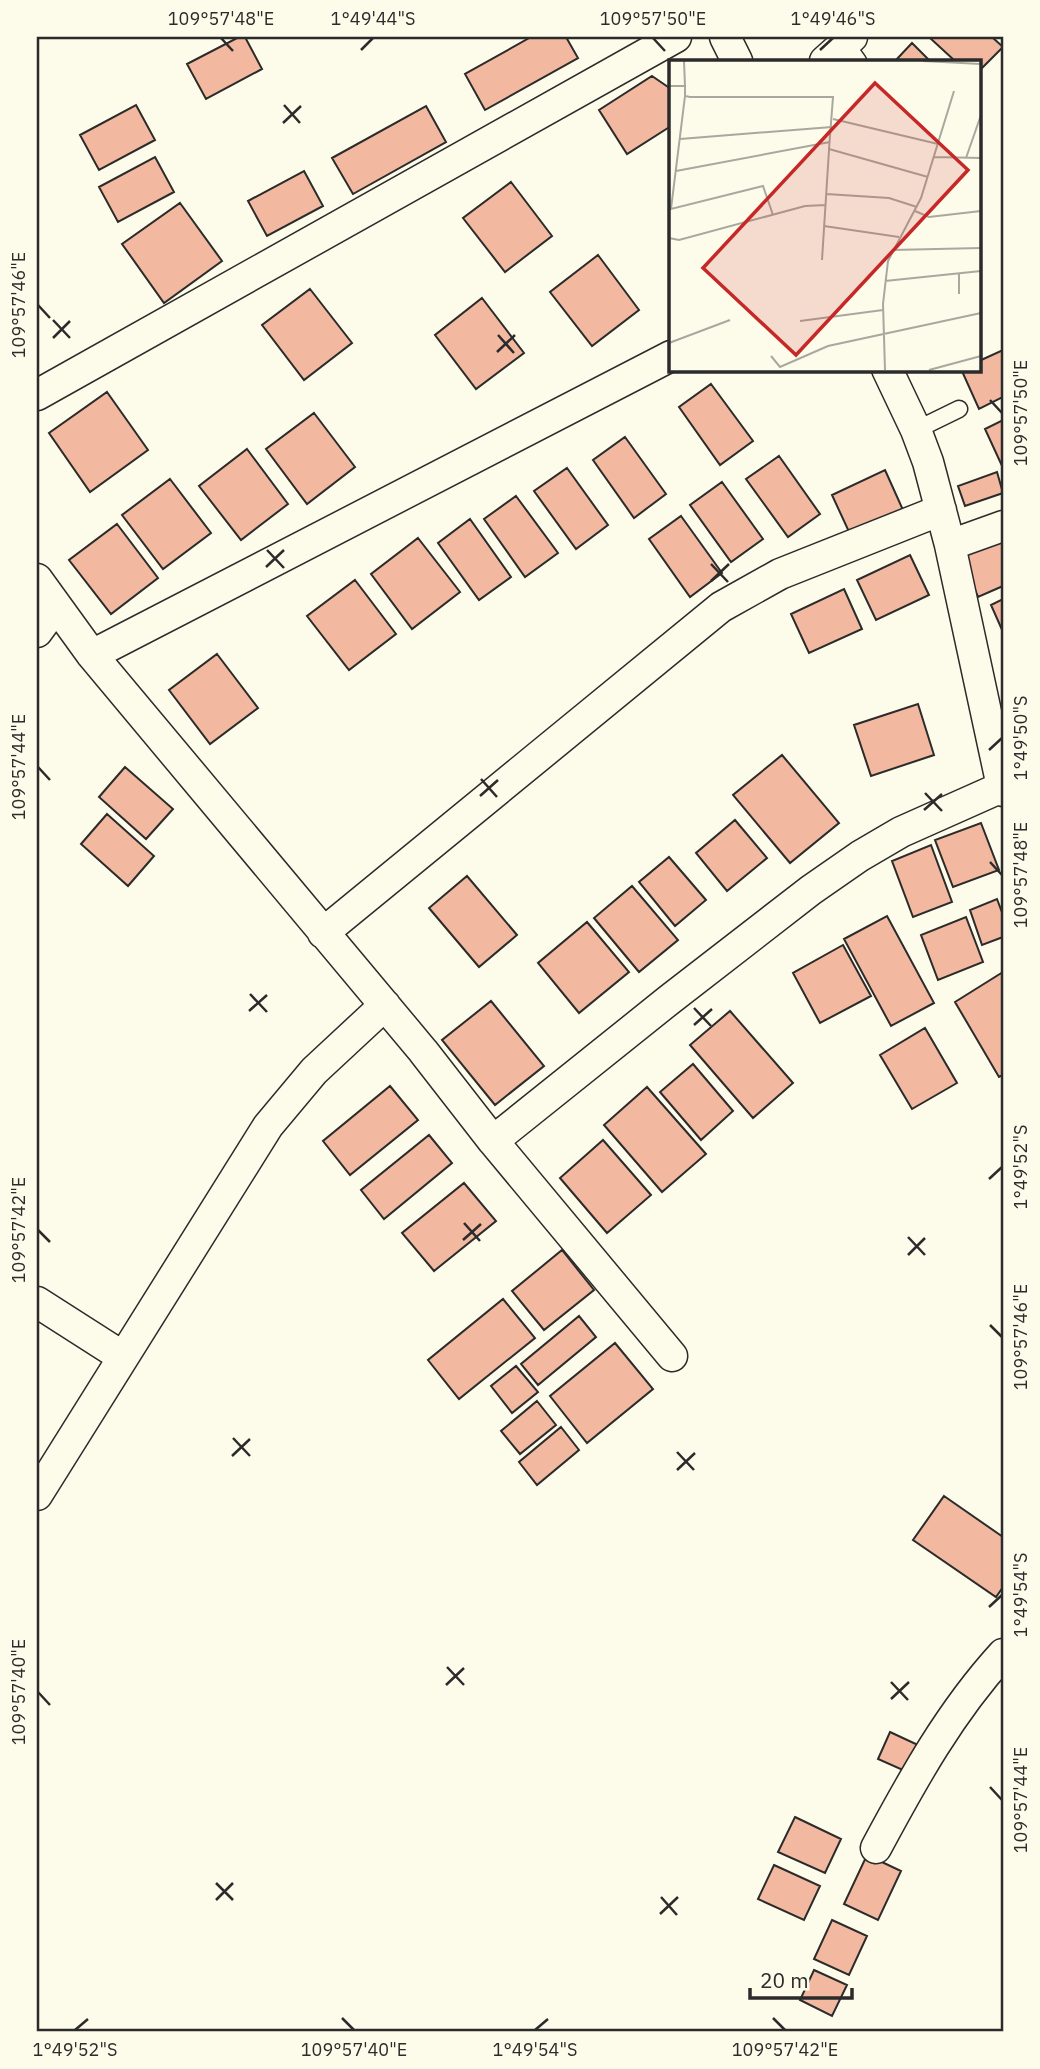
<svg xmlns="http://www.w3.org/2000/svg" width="1040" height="2069" font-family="'IBM Plex Sans',sans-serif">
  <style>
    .building { fill: #f2b8a0; stroke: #2b2b2b; stroke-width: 2 }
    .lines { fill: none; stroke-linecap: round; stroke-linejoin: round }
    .service-casing { stroke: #2b2b2b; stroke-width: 19 }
    .minor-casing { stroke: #2b2b2b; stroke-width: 33 }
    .service { stroke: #fdfbea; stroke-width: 16 }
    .minor { stroke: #fdfbea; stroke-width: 30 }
    .ticks { fill: none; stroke: #2b2b2b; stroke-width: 2.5 }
    .inset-road { fill: none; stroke: #a9a89e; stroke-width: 2 }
    .view { fill: #c62828; fill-opacity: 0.15; stroke: #c62828; stroke-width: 3.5 }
    .inset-edge { fill: none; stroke: #2b2b2b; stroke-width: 3.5 }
    .neatline { fill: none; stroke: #2b2b2b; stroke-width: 2.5 }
    .ticks-label { font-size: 18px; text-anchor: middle; fill: #2b2b2b }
  </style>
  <rect width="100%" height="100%" fill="#fdfbea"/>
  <!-- building -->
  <path class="building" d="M239 37H245L262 69 206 99 187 64Z
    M531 37H566L578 58 485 110 465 74Z
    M992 37 1003 47 979 71V61H955L930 38Z
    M912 43 930 61H895Z
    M652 76 671 89V126L627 154 599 110Z
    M136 105 155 140 99 170 80 135Z
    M426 106 446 142 353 194 332 158Z
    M155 157 174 192 118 222 99 187Z
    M304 171 323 206 267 236 248 201Z
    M511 182 552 236 505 272 463 218Z
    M180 203 222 261 164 303 122 244Z
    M598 255 639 310 592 346 550 292Z
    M310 289 352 343 304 380 262 325Z
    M482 298 524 353 476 389 435 335Z
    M1003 350V397L979 409 961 369H979V361Z
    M711 384 753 441 720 465 679 407Z
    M107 392 148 450 90 492 49 433Z
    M314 413 355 467 307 504 266 449Z
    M1003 420V468L985 429Z
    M625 437 666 494 634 518 593 460Z
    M247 449 288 504 241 540 199 486Z
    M779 456 820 514 788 537 746 479Z
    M567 468 608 525 576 549 534 491Z
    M885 470 903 510 850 534 832 495Z
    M997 472 1003 493 965 506 958 486Z
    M170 479 211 533 163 569 122 515Z
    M722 482 763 539 731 562 690 505Z
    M516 496 558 553 525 577 484 519Z
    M681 516 722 573 690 597 649 539Z
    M470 519 511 577 479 600 438 543Z
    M117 524 158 578 111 614 69 560Z
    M1003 534V586L978 597 959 554Z
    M418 538 460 592 412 629 371 574Z
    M910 555 929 595 876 620 857 580Z
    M355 580 396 634 349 670 307 616Z
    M844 589 862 629 809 653 791 614Z
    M1003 599V632L991 605Z
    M217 654 258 708 210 744 169 690Z
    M918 704 934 755 871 776 854 725Z
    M782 755 839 823 790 863 733 795Z
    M125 767 173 809 146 839 99 797Z
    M107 814 154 856 128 886 81 844Z
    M735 820 767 858 727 891 696 853Z
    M981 823 999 870 953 887 935 840Z
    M931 845 952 902 913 917 892 861Z
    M669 857 706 900 675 926 639 882Z
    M467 876 517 935 479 967 429 908Z
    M632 886 678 940 639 972 594 918Z
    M997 899 1003 915V937L982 945 970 910Z
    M887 916 934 1003 891 1026 844 939Z
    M966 917 983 962 938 980 921 935Z
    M587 922 629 972 579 1013 538 963Z
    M843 945 871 996 820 1023 793 973Z
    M1003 972V1075L999 1077 955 1002Z
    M491 1001 544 1066 495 1105 442 1040Z
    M730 1011 793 1083 753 1118 690 1045Z
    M925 1028 957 1083 912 1109 880 1055Z
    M693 1064 733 1111 701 1140 660 1092Z
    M390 1086 418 1120 350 1175 323 1141Z
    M647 1087 706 1154 662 1192 604 1125Z
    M429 1135 452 1163 384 1219 361 1190Z
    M603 1140 651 1195 607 1233 560 1178Z
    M464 1183 496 1221 434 1271 402 1233Z
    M562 1250 594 1290 544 1330 512 1291Z
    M503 1299 535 1338 459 1399 428 1360Z
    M579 1316 596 1337 538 1385 521 1364Z
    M615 1343 653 1389 587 1443 550 1396Z
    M516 1366 538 1392 512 1413 491 1386Z
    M537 1401 556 1425 520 1454 501 1431Z
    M561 1427 579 1450 537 1485 519 1462Z
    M944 1496 1003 1537V1587L996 1597 913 1540Z
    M890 1732 918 1745 905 1771 878 1759Z
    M795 1817 841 1839 825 1873 778 1852Z
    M867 1855 901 1871 878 1920 844 1904Z
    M774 1865 820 1886 804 1920 758 1899Z
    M832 1920 867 1936 849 1975 814 1959Z
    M814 1970 847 1985 832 2016 800 2000Z"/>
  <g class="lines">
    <defs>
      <path id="service" d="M845 43 858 61
        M916 430 959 409"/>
      <path id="minor" d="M725 37 737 61
        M825 61 852 37
        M887 369 916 430 928 462 950 545 1003 791
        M37 395 676 37
        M950 545 1003 526
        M37 579 92 655 671 356
        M37 632 56 606
        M92 655 423 1051 493 1141 672 1356
        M323 933 721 607 780 574 941 510
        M493 1141 669 1000 811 890 860 856 901 832 1002 787
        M37 1302 123 1357
        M37 1495 268 1126 314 1071 385 1005
        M876 1848C913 1779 950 1712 1003 1654"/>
    </defs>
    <!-- service casing -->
    <use href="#service" class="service-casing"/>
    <!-- minor casing -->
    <use href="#minor" class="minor-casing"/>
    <!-- service -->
    <use href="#service" class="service"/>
    <!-- minor -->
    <use href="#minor" class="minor"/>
  </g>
  <!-- ticks -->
  <path class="ticks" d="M221 38 233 51M653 38 665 51M361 50 373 38M820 50 833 38M284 105 300 123M283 123 301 106M38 305 50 318M53 320 70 338M498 335 514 353M53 338 70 321M497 352 515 335M990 400 1002 413M267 550 284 568M711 564 728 582M266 567 284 550M711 581 729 564M989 750 1002 738M38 767 50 780M481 779 497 797M925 793 942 811M480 796 498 780M924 810 942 794M990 862 1002 875M250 994 267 1012M694 1008 711 1026M249 1011 267 995M694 1025 712 1009M989 1179 1002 1167M464 1223 480 1241M38 1230 50 1242M908 1237 925 1255M463 1240 481 1224M908 1255 925 1238M990 1325 1002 1337M233 1438 250 1456M677 1452 694 1470M232 1456 250 1439M677 1470 695 1453M989 1607 1002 1595M447 1667 464 1685M891 1682 908 1700M446 1685 464 1668M38 1692 50 1705M891 1699 909 1682M990 1787 1002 1800M216 1883 233 1900M661 1897 677 1915M216 1900 233 1883M660 1914 678 1897M342 2018 354 2030M773 2018 785 2030M75 2030 88 2019M535 2030 548 2019"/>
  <!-- overview -->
  <g transform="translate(669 60)">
    <rect width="312" height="312" fill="#fdfbea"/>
    <path class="inset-road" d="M254 1 312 4M0 26H16L15 1M16 26V36L21 37H164L160 89 259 117M16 36 2 149 94 126 104 155M164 59 269 84M11 79 163 67M265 97 312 98M297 98 312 55M7 111 161 82M157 134 220 138 248 147M246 151 260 157 312 151M155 166 230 177M0 178 10 180 136 146 157 145M223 190 312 188M153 200 160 90M290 213V234M216 221 312 211M131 261 214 250M0 283 61 260M102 296 111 307 159 286 312 253M216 310 214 244 219 201 252 138 285 31M260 310 312 296"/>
    <path class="view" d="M206 23 299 110 127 295 34 208Z"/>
    <rect width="312" height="312" class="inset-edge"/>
  </g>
  <!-- border -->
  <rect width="1040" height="2069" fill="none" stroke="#fdfbea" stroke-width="77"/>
  <!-- scale -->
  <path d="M750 1988v10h102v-10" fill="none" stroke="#2b2b2b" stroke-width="3.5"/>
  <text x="760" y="1988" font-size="21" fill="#2b2b2b" stroke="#fdfbea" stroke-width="5" paint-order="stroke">20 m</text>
  <rect x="38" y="38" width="964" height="1992" class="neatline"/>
  <g class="ticks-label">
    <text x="221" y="25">109°57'48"E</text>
    <text x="373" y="25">1°49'44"S</text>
    <text x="653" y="25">109°57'50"E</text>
    <text x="833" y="25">1°49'46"S</text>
    <text transform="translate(19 305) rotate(-90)" y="6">109°57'46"E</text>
    <text transform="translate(1021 413) rotate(-90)" y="6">109°57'50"E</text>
    <text transform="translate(1021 738) rotate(-90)" y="6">1°49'50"S</text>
    <text transform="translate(19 767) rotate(-90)" y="6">109°57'44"E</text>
    <text transform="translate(1021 875) rotate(-90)" y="6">109°57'48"E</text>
    <text transform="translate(1021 1167) rotate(-90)" y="6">1°49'52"S</text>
    <text transform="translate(19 1230) rotate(-90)" y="6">109°57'42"E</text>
    <text transform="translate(1021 1337) rotate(-90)" y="6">109°57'46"E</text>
    <text transform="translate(1021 1595) rotate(-90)" y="6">1°49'54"S</text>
    <text transform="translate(19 1692) rotate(-90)" y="6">109°57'40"E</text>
    <text transform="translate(1021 1800) rotate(-90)" y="6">109°57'44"E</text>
    <text x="75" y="2056">1°49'52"S</text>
    <text x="354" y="2056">109°57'40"E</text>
    <text x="535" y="2056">1°49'54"S</text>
    <text x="785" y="2056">109°57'42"E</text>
  </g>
</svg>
